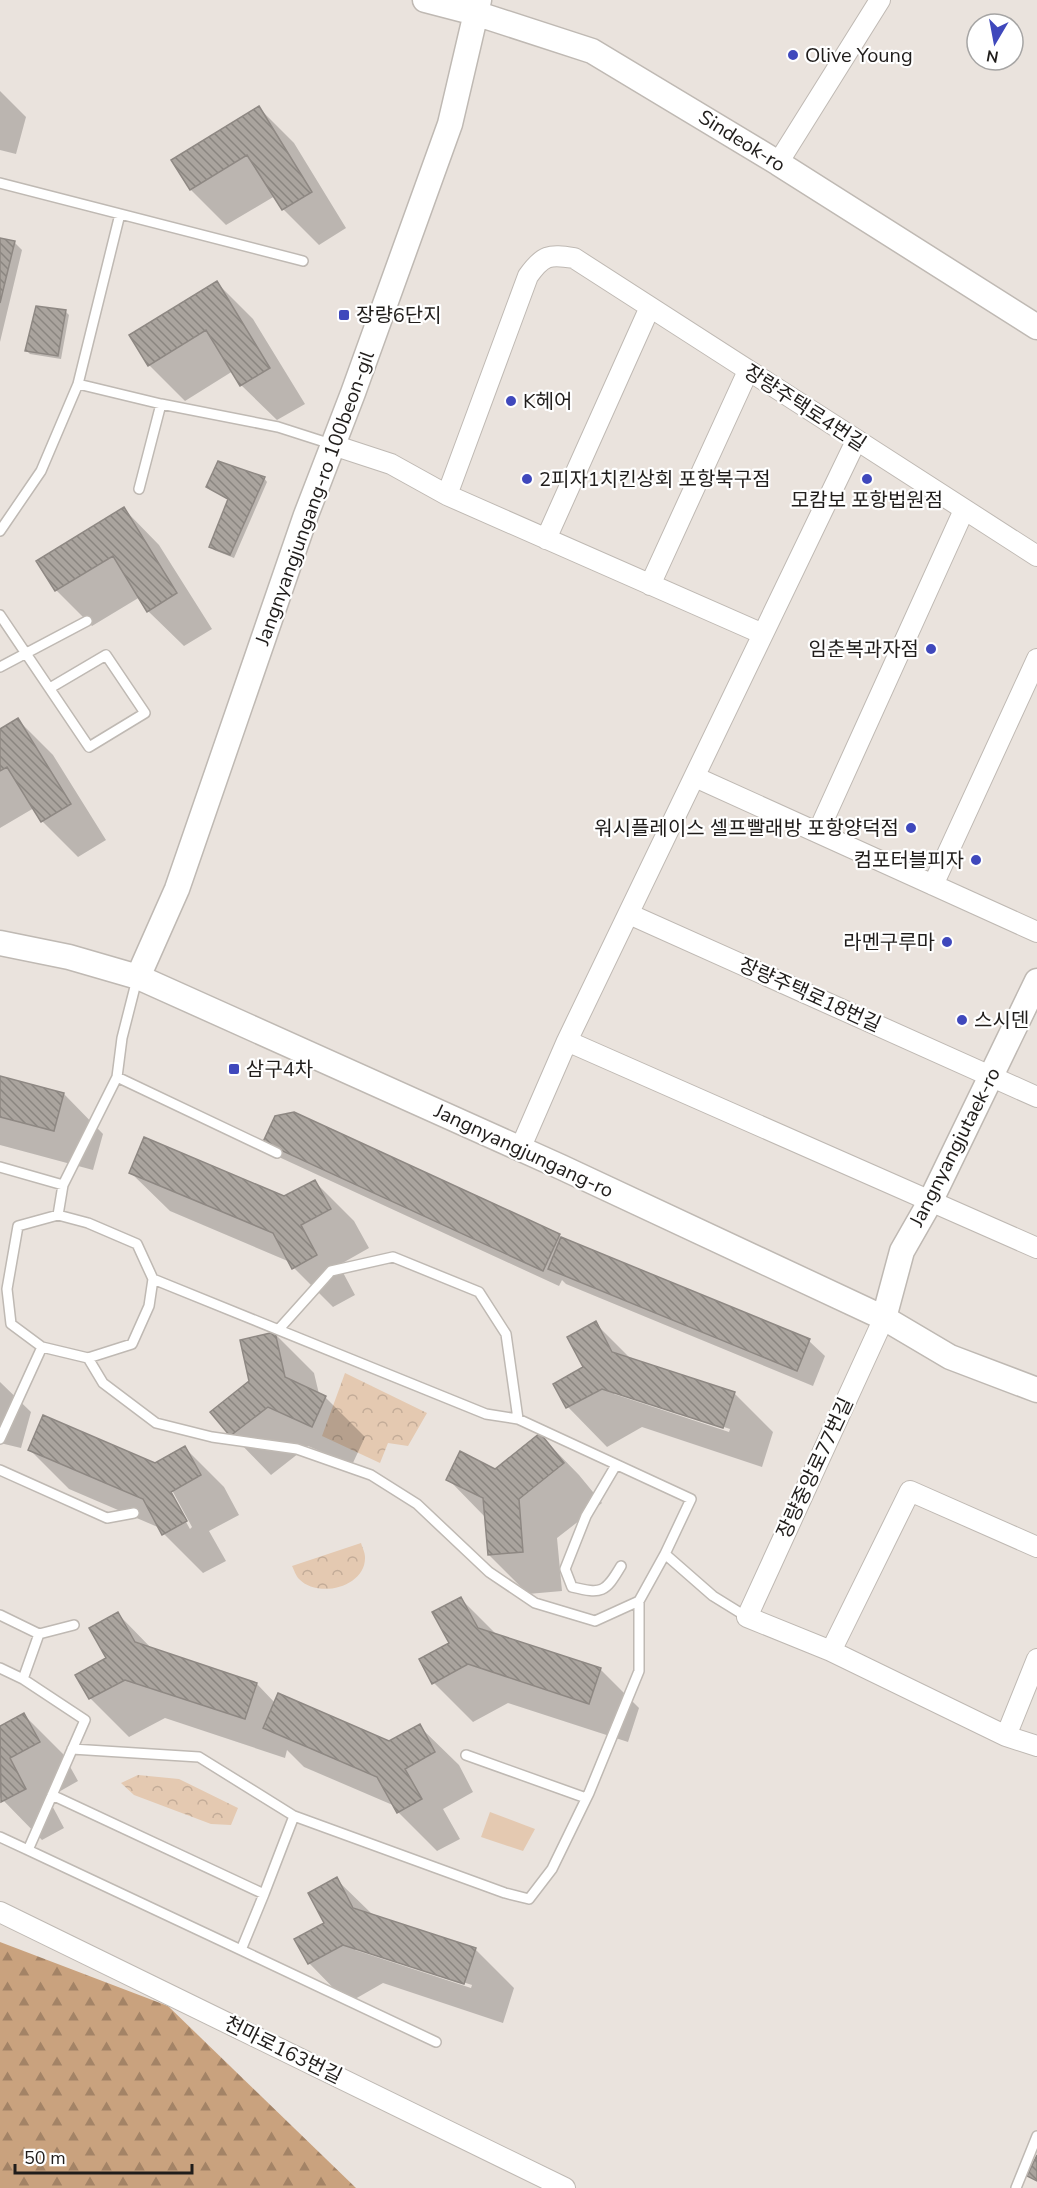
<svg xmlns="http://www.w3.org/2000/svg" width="1037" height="2188" font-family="'Nunito Sans','Noto Sans KR',sans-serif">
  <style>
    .grass { fill: #e4c9b1 }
    .forest { fill: url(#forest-firs) }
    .park { fill: url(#park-crowns) }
    .shadow { fill: #0003; fill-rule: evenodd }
    .building { fill: url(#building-back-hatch); stroke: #8e8883; stroke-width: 1.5 }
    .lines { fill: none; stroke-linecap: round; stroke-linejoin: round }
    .service-casing { stroke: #bfb9b3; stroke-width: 12 }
    .minor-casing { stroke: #bfb9b3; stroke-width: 22 }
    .tertiary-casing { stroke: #bfb9b3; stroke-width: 27 }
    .service { stroke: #fff; stroke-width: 9 }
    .minor { stroke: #fff; stroke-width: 20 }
    .tertiary { stroke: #fff; stroke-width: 24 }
    .poi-dot { fill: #3f48bc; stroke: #fff; stroke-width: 2 }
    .labels { text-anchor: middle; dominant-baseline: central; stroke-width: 4.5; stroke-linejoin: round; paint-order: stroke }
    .poi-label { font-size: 20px; fill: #201d1b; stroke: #fff; text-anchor: start }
    .street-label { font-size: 20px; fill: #201d1b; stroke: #fff }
  </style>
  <defs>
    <pattern id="forest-firs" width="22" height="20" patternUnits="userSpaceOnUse" patternTransform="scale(1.5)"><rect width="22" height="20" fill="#c9a27e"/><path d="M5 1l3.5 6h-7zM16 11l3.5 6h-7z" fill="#a38366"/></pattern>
    <pattern id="park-crowns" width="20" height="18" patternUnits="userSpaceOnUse" patternTransform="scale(1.5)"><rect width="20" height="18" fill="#e4c9b1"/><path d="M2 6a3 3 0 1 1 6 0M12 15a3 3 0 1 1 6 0" fill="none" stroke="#c3ac98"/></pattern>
    <pattern id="building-back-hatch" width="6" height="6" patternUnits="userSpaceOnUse" patternTransform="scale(1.5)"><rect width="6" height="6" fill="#aaa49e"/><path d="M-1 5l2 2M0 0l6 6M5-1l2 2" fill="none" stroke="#8a8580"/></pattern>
  </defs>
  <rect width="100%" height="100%" fill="#eae3dd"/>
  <!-- grass -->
  <path class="grass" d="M490 1812 535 1829 523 1851 481 1837Z"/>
  <!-- forest -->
  <path class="forest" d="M0 1942 168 2006 356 2188H0Z"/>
  <!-- park -->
  <path class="park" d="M345 1373 427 1413 408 1446 388 1443 380 1463 322 1436Z
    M361 1543C362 1547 365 1552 365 1557 366 1587 318 1599 299 1579 296 1576 294 1570 292 1566Z
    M138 1775 179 1779 238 1808 231 1825 211 1824 134 1795 121 1783Z"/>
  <!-- shadow -->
  <path class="shadow" d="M0 91 26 117 16 154 0 150Z
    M259 108 294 143 346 228 319 245 283 209 275 196 226 225 191 190 173 160Z
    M0 239 14 242 22 250 0 342Z
    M217 283 253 319 305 404 277 420 241 385 233 371 185 401 149 365Z
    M65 311 69 315 61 359 30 354 27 351Z
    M264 478 267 482 234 558 214 550 211 546 229 500 207 487Z
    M124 509 159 545 212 629 184 646 148 611 140 597 92 626 56 590 38 561Z
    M18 720 53 755 106 840 78 857 42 821 34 808 0 828V730Z
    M0 1077 64 1094 103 1134 93 1170 0 1145Z
    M265 1142 559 1236 562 1239 809 1341 825 1356 813 1386 566 1284 562 1280 559 1286 281 1158Z
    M130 1172 285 1198 315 1182 354 1221 369 1248 339 1265 355 1295 333 1307 294 1268 290 1262 170 1211Z
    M595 1323 632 1360 734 1393 773 1432 762 1467 642 1427 607 1447 568 1407 555 1384 585 1368ZM614 1391 730 1429 729 1432 614 1394Z
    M275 1334 314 1373 319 1394 325 1397 365 1437 352 1465 308 1446 271 1475 232 1435 212 1412 251 1381Z
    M0 1382 31 1412 21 1448 0 1443Z
    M540 1435 579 1475 602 1503 557 1538 562 1591 528 1594 489 1555 486 1518 448 1479 495 1471Z
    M185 1448 224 1487 239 1515 209 1531 226 1561 203 1573 164 1534 160 1528 69 1489 30 1450 155 1465ZM169 1492H173L192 1527 190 1529Z
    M461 1599 498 1636 600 1669 639 1708 628 1742 508 1703 473 1722 434 1683 451 1643Z
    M118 1614 154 1651 257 1684 275 1703 389 1742 419 1726 459 1765 473 1792 443 1809 460 1839 437 1851 398 1812 395 1806 304 1767 287 1750 285 1758 165 1718 129 1737 90 1698 108 1659Z
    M24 1715 63 1754 78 1781 48 1798 64 1828 42 1840 0 1797V1728Z
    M336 1879 373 1915 475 1949 514 1988 503 2023 383 1983 348 2003 309 1963 326 1924ZM355 1947 472 1985 471 1988 355 1950Z"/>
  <!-- building -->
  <path class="building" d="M259 106 312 192 282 210 247 155 190 190 171 160Z
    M0 238 15 241 0 303Z
    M217 281 270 368 240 386 206 330 148 366 129 335Z
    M36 306 66 310 58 356 25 351Z
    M218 461 265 477 230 555 209 547 228 499 206 487Z
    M124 507 177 593 147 612 113 556 55 591 36 561Z
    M18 718 71 804 41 822 7 767 0 771V729Z
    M0 1076 64 1093 54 1131 0 1117Z
    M294 1112 560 1234 543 1271 263 1142 275 1116Z
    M144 1137 284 1196 315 1180 331 1209 301 1225 317 1255 292 1269 273 1233 129 1173Z
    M561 1237 810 1339 797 1371 548 1269Z
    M596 1321 612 1352 735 1392 723 1428 602 1389 566 1408 553 1384 583 1367 567 1337Z
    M275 1332 285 1377 326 1396 312 1427 268 1407 230 1436 210 1412 249 1381 240 1340Z
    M43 1415 155 1463 185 1446 201 1475 171 1492 187 1521 162 1535 143 1499 28 1450Z
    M540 1433 564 1463 519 1499 523 1552 488 1555 483 1498 446 1480 460 1451 495 1469Z
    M461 1597 478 1628 601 1668 589 1704 468 1664 432 1684 419 1659 449 1643 432 1612Z
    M118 1612 135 1642 257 1683 245 1719 125 1680 89 1699 75 1675 106 1658 89 1628Z
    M278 1693 389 1741 420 1724 435 1752 405 1769 422 1799 397 1813 377 1777 263 1728Z
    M24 1713 40 1742 10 1758 26 1789 1 1802 0 1726Z
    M337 1877 353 1908 476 1948 464 1984 343 1945 308 1964 294 1939 324 1923 308 1893Z
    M1037 2155V2181L1027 2176Z"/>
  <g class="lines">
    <defs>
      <path id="service" d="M0 183 303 261
        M78 384 161 404 278 427 331 444
        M139 489 161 404
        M0 531 41 471 78 384 120 214
        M0 615 89 747 145 713 106 655 50 688
        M0 667 87 621
        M117 1077 277 1153
        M0 1167 63 1185
        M58 1215 88 1223 137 1244 153 1279 149 1306 132 1344 88 1358 42 1347 11 1324 7 1289 18 1226Z
        M58 1215 63 1185 117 1077 122 1038 137 979
        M153 1279 486 1414 518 1419 506 1334 479 1292 393 1257 331 1271 279 1329
        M88 1358 103 1383 156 1423 212 1437 297 1449 371 1475 417 1504 489 1572 535 1603 595 1621 639 1601 665 1554
        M518 1419 691 1499 665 1554 713 1596 747 1617
        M0 1439 42 1347
        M616 1465 586 1516 565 1569 572 1587C602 1594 605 1593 621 1566
        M0 1470 107 1518 134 1513
        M0 1615 39 1634 23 1679 0 1668
        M39 1634 74 1625
        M23 1679 85 1720C66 1764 47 1807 28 1850L241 1950 264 1894 52 1795
        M72 1749 199 1757 294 1816
        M466 1755 586 1798
        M0 1837 28 1850
        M264 1894 294 1816 505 1893 529 1899 552 1869 589 1793 639 1671V1601
        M241 1950 436 2042
        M1016 2188 1037 2136"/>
      <path id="minor" d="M778 163 880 0
        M333 445 391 464 447 495 763 634
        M447 495 528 276C543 255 549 254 574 258L1037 556
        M546 539 650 307
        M650 585 748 371
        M695 777 1037 932
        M818 832 964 510
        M933 885 1037 659
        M629 914 1037 1097
        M567 1041 1037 1248
        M520 1149 567 1041 856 441
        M884 1318 747 1617 831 1651 1006 1736 1037 1746
        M831 1651 910 1491 1037 1547
        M1006 1736 1037 1659
        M0 1912 565 2188"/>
      <path id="tertiary" d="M425 0 475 13 592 51 778 163 1037 327
        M0 943 69 957 138 977 561 1167 884 1318 950 1357 1037 1390
        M138 977 177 889 306 515 353 393 450 124 479 0
        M884 1318 902 1251 930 1202 1037 981"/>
    </defs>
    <!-- service casing -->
    <use href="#service" class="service-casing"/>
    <!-- minor casing -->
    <use href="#minor" class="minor-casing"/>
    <!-- tertiary casing -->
    <use href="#tertiary" class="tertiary-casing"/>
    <!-- service -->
    <use href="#service" class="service"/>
    <!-- minor -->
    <use href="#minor" class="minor"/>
    <!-- tertiary -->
    <use href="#tertiary" class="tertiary"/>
  </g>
  <!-- markers -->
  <g class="poi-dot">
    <circle cx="793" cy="55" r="6"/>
    <rect x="338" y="309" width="12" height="12" rx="3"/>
    <circle cx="511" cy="401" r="6"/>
    <circle cx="527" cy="479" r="6"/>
    <circle cx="867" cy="479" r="6"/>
    <circle cx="931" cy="649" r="6"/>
    <circle cx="911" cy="828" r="6"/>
    <circle cx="976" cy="860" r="6"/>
    <circle cx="947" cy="942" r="6"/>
    <circle cx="962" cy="1020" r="6"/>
    <rect x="228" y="1063" width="12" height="12" rx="3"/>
  </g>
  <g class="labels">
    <!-- poi labels -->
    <g class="poi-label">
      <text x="805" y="55">Olive Young</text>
      <text x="356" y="315">장량6단지</text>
      <text x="523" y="401">K헤어</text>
      <text x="539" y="479">2피자1치킨상회 포항북구점</text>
      <text x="867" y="500" text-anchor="middle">모캄보 포항법원점</text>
      <text x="919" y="649" text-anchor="end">임춘복과자점</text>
      <text x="899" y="828" text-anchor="end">워시플레이스 셀프빨래방 포항양덕점</text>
      <text x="964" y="860" text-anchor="end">컴포터블피자</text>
      <text x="935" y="942" text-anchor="end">라멘구루마</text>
      <text x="974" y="1020">스시덴</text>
      <text x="246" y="1069">삼구4차</text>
    </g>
    <!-- street labels -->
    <g class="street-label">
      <text transform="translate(742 141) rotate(32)">Sindeok-ro</text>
      <text transform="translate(805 408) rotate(33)">장량주택로4번길</text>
      <text transform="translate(315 498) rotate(-70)">Jangnyangjungang-ro 100beon-gil</text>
      <text transform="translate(810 995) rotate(24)">장량주택로18번길</text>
      <text transform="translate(955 1147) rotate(-63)">Jangnyangjutaek-ro</text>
      <text transform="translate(524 1151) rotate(25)">Jangnyangjungang-ro</text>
      <text transform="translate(815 1468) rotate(-65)">장량중앙로77번길</text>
      <text transform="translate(283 2050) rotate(26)">천마로163번길</text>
    </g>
  </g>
  <!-- north arrow -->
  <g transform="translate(995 42) rotate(190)"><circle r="28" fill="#ffffff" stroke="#a6a5a4" stroke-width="1.5"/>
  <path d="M0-4.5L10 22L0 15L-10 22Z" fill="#3f48bc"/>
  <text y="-9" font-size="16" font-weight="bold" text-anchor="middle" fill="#201d1b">N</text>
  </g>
  <!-- scale -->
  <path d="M15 2164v9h177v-9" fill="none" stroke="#201d1b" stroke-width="3"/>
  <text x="24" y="2164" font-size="18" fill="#201d1b" stroke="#ffffff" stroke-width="4.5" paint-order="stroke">50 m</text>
</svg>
